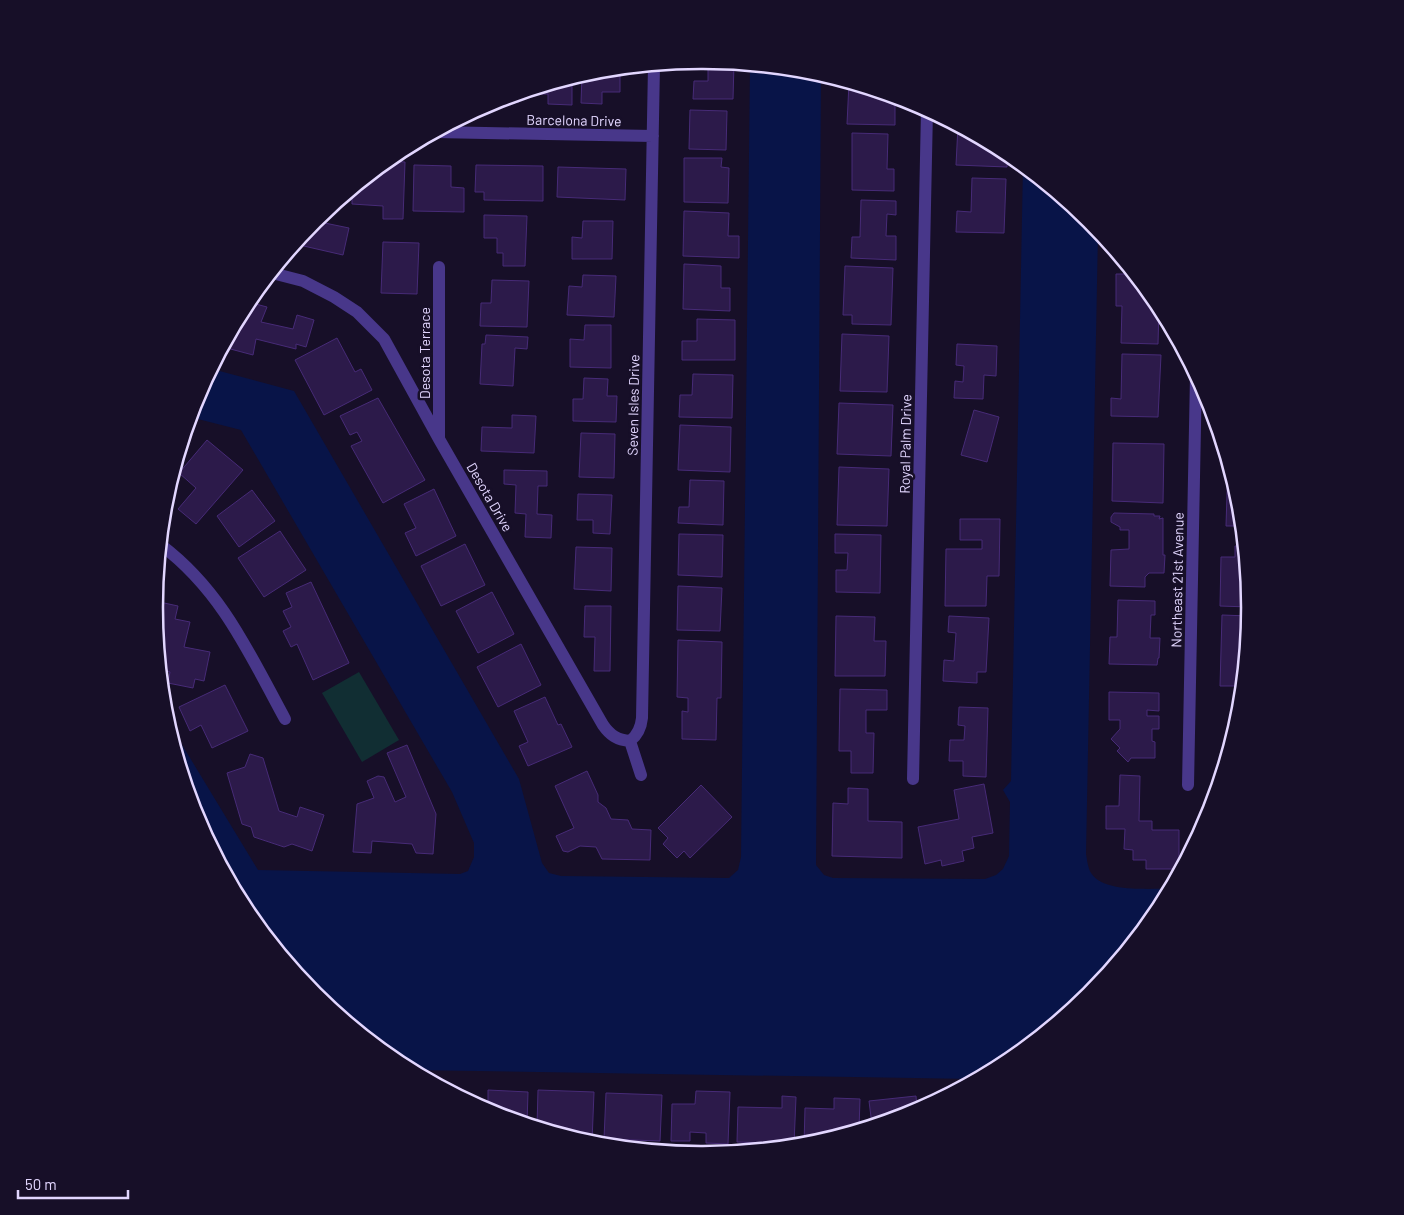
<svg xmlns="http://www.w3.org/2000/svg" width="1404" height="1215" font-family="Barlow,sans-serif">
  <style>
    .green { fill: #112e33 }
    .water { fill: #081448 }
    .building { fill: #2c1a4a; stroke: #472b77 }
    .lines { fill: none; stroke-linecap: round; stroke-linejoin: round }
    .minor { stroke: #48378a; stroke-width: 12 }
    .labels { text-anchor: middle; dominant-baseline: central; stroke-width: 5; stroke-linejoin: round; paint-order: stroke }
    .street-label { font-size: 14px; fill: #e2d6ff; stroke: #170f28 }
    .rim { fill: none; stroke: #e2d6ff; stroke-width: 2.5 }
  </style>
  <rect width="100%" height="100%" fill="#170f28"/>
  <!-- green -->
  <path class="green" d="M359 672 399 740 362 762 322 693Z"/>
  <!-- water -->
  <path class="water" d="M750 65 809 71 821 74 816 865 824 875 833 878 985 879 996 875 1003 869 1009 856 1010 802 1003 790 1011 781 1023 166 1089 221 1098 232 1086 854C1087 860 1088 868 1091 873 1104 893 1148 888 1169 889L1157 912 1089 995 1006 1063 975 1079 411 1070 398 1063 315 994 247 911 196 817 167 720 258 870 460 874 468 871 474 857V843L452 792 241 430 190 417 196 398 212 369 294 391 519 779 542 863 549 873 561 876 729 878 738 870 741 857Z"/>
  <!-- building -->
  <path class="building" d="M702 60 734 63 733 99H693L694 81H708V68H686V62Z
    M620 68V92H602V104L581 103 582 75 595 70Z
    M572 78V105L548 104V94H528V91Z
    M849 83 895 97V125L847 124Z
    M519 94V102H506V98Z
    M690 110 727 111 726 150 689 149Z
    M958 126 1006 152 1008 154 1007 167 956 165Z
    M852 133 888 134 887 169H894V191L852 190Z
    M684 158H722L721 167 729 168 728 203 684 202Z
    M387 161 405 162 403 219H383V206L352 204V190L372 174H381V166Z
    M414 165 451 166V187L464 188V212L413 211Z
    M476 165 543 166V201L484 200V192H475Z
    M558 167 626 169 625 200 557 197Z
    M972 178 1006 179 1004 233 956 232 957 211 971 212Z
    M861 200 896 201V215L887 214 886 236H896V260L851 258 852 237H860Z
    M684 211 729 213 728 236H739V258L683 256Z
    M484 215 527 216 525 266H503V253H497V238H484Z
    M315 221 349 228 343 255 295 244Z
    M583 221H613L612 259H572V237L582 238Z
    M383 242 419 243 417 294 381 293Z
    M684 264 721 266V288H730V311L683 309Z
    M845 266 893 268 891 325 852 324V315H843Z
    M1116 274H1133L1157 304 1159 306 1158 344 1121 343 1122 306H1116Z
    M583 275 616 276 614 317 567 315 569 286 582 287Z
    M492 280 529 281 527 327 480 326 481 303H491Z
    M248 302 267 307 261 322 293 329 297 315 314 320 306 347 296 344V349L256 339 253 355 223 347Z
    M697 319 735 320V360H682V341H697Z
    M585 325H611V368L570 367V339L584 340Z
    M842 334 889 336 887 392 840 391Z
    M486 335 528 337 527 349 515 348 513 386 480 384 482 344H485Z
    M337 338 355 372 361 369 372 390 324 415 295 360Z
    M957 344 997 346 996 376 984 375 983 399 954 398 955 381 963 382 964 366 956 365Z
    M1122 354 1161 355 1158 417 1111 416V398L1121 399Z
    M693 374 733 375 732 418 679 417 680 395H692Z
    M584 378 608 379 607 396H617L616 422 573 421V399H583Z
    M378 398 425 480 383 503 351 446 362 441 357 432 350 435 340 416Z
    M839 403 893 405 891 456 837 454Z
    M974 410 999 417 987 462 961 455Z
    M512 415 536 416 534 453 481 451 482 427 512 428Z
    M680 425 731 427 730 472 678 470Z
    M581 433 615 434 614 478 579 477Z
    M207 440 243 470 196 524 178 509 196 488 179 473Z
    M1113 443 1164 444 1163 503 1112 501Z
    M1228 463 1239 501 1241 526H1226Z
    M839 467 889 469 887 526 837 525Z
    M504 470 547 471V486H538L537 514 552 515 551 538 525 537 526 514 515 513 516 485 504 484Z
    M690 480 724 481 723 525 678 523 679 507H689Z
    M434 489 456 536 416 556 405 533 416 528 404 504Z
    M252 490 275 521 239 547 217 516Z
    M578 494 612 495 610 534 593 533V520H577Z
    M1114 513 1154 514V516H1160L1159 519 1163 518V555H1165L1164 573H1149L1145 577V587L1110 586 1111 550 1129 549V530H1120V527L1111 522V517Z
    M960 519H1000L999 576H987L986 606H945L946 549H982V540H960Z
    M280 531 306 570 264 597 238 558Z
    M679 534 723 535 722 577 678 575Z
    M835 534 881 535 880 593 836 592V570H847L848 553H835Z
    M465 544 485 585 441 606 421 566Z
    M1235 546H1243L1249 607 1220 606 1221 557H1235Z
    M576 547 612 548 611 591 574 589Z
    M311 582 349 663 313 680 297 644 291 647 283 631 291 627 283 611 292 607 286 593Z
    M678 586 722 588 720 631 677 630Z
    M492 592 514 634 478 653 456 611Z
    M1118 600 1155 601V615H1151L1150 638H1160L1159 658H1158L1157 665 1109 664 1110 637H1117Z
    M155 601 178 606 175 619 190 622 184 647 210 652 204 681 195 679 193 688 168 683 170 672 161 670 160 659 161 652 159 651Z
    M585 606H611L610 671H594L595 637H584Z
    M1222 615 1249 616 1242 686H1220Z
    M836 616 875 617 874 641H886L885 676H835Z
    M949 616 989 618 986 672H977V683L943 681 944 660 954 661 956 633 948 632Z
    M678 640 722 642 721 698H717L716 740 682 739V711L688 712V698L677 697Z
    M521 644 541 685 498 707 477 667Z
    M225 685 248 731 212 748 201 725 190 731 179 707Z
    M840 689 887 690V710H866V733H874L873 773H851V751H839Z
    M1109 692 1159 693V711L1147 710V716H1159V729H1152V741L1155 742V758H1131L1128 762 1117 751 1120 748 1111 739 1120 729V720H1109Z
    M545 697 558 725 561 724 572 747 528 766 519 746 528 742 514 711Z
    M959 707 988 708 986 777 963 776V761H949L950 740H964L965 726 958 725Z
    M407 745 436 814 433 854 416 853 412 844 372 841 371 853 353 852 357 804 374 798 367 781 378 776 384 777 395 802 406 797 387 753Z
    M250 754 263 758 279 811 297 817 300 807 324 815 312 851 292 844 284 847 254 837 251 827 242 824 227 773 245 767Z
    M587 771 598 795V802L606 808 611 819 628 820 632 829 651 830 650 860 602 859 596 847 580 846 568 852 563 851 556 836 574 828 555 786Z
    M1120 775 1140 776 1139 821H1152V830H1179V869H1146V860H1133V850L1124 849 1125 829H1106V806H1119Z
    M984 784 993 833 972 837 974 848 962 851 964 861 942 866 941 860 925 864 918 827 959 819 954 790Z
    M701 785 732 817 690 858 684 851 677 858 663 844 668 838 658 828Z
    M848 788 868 789V821L902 822V858L832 856 833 803 848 804Z
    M488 1090 528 1092 527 1124 492 1113 469 1101 488 1102Z
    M538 1090 594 1092 592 1142H586L537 1127Z
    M696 1091 730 1092 728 1144 706 1143V1133L690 1132V1141H671L672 1104H695Z
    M606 1093 662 1095 660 1141 604 1139Z
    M782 1096 796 1097 794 1144 737 1142 738 1107 782 1108Z
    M916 1096 917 1110 872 1125 869 1101Z
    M834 1098 860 1099 859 1129 804 1145 805 1108 834 1109Z"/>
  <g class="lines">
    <!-- minor -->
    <path class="minor" d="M435 132 653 136
      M272 273 303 281 334 297 357 312 384 339 439 439 603 725C610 735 617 740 630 741
      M439 437V267
      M161 545C222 591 249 653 285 719
      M630 741C638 735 641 728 642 718L654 65
      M630 741 641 775
      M913 779 927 110
      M1188 785 1196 375"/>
  </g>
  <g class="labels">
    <!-- street labels -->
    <g class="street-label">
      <text transform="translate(574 120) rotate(1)">Barcelona Drive</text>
      <text transform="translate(424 353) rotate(-90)">Desota Terrace</text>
      <text transform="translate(633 405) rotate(-89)">Seven Isles Drive</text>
      <text transform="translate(905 444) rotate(-89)">Royal Palm Drive</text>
      <text transform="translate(490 497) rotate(60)">Desota Drive</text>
      <text transform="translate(1177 580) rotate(-89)">Northeast 21st Avenue</text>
    </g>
  </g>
  <!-- crop -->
  <path d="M0 0H1404V1215H0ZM701 69H703A538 538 0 0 1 1241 607V608A538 538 0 0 1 703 1146H701A538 538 0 0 1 163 608V607A538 538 0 0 1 701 69Z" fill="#170f28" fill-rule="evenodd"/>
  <path class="rim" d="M701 69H703A538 538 0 0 1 1241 607V608A538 538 0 0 1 703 1146H701A538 538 0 0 1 163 608V607A538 538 0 0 1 701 69Z"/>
  <!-- scale -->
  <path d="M18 1190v8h110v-8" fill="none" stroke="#e2d6ff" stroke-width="2.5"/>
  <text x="25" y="1190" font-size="15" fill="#e2d6ff" stroke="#170f28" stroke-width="4" paint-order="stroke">50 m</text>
</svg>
